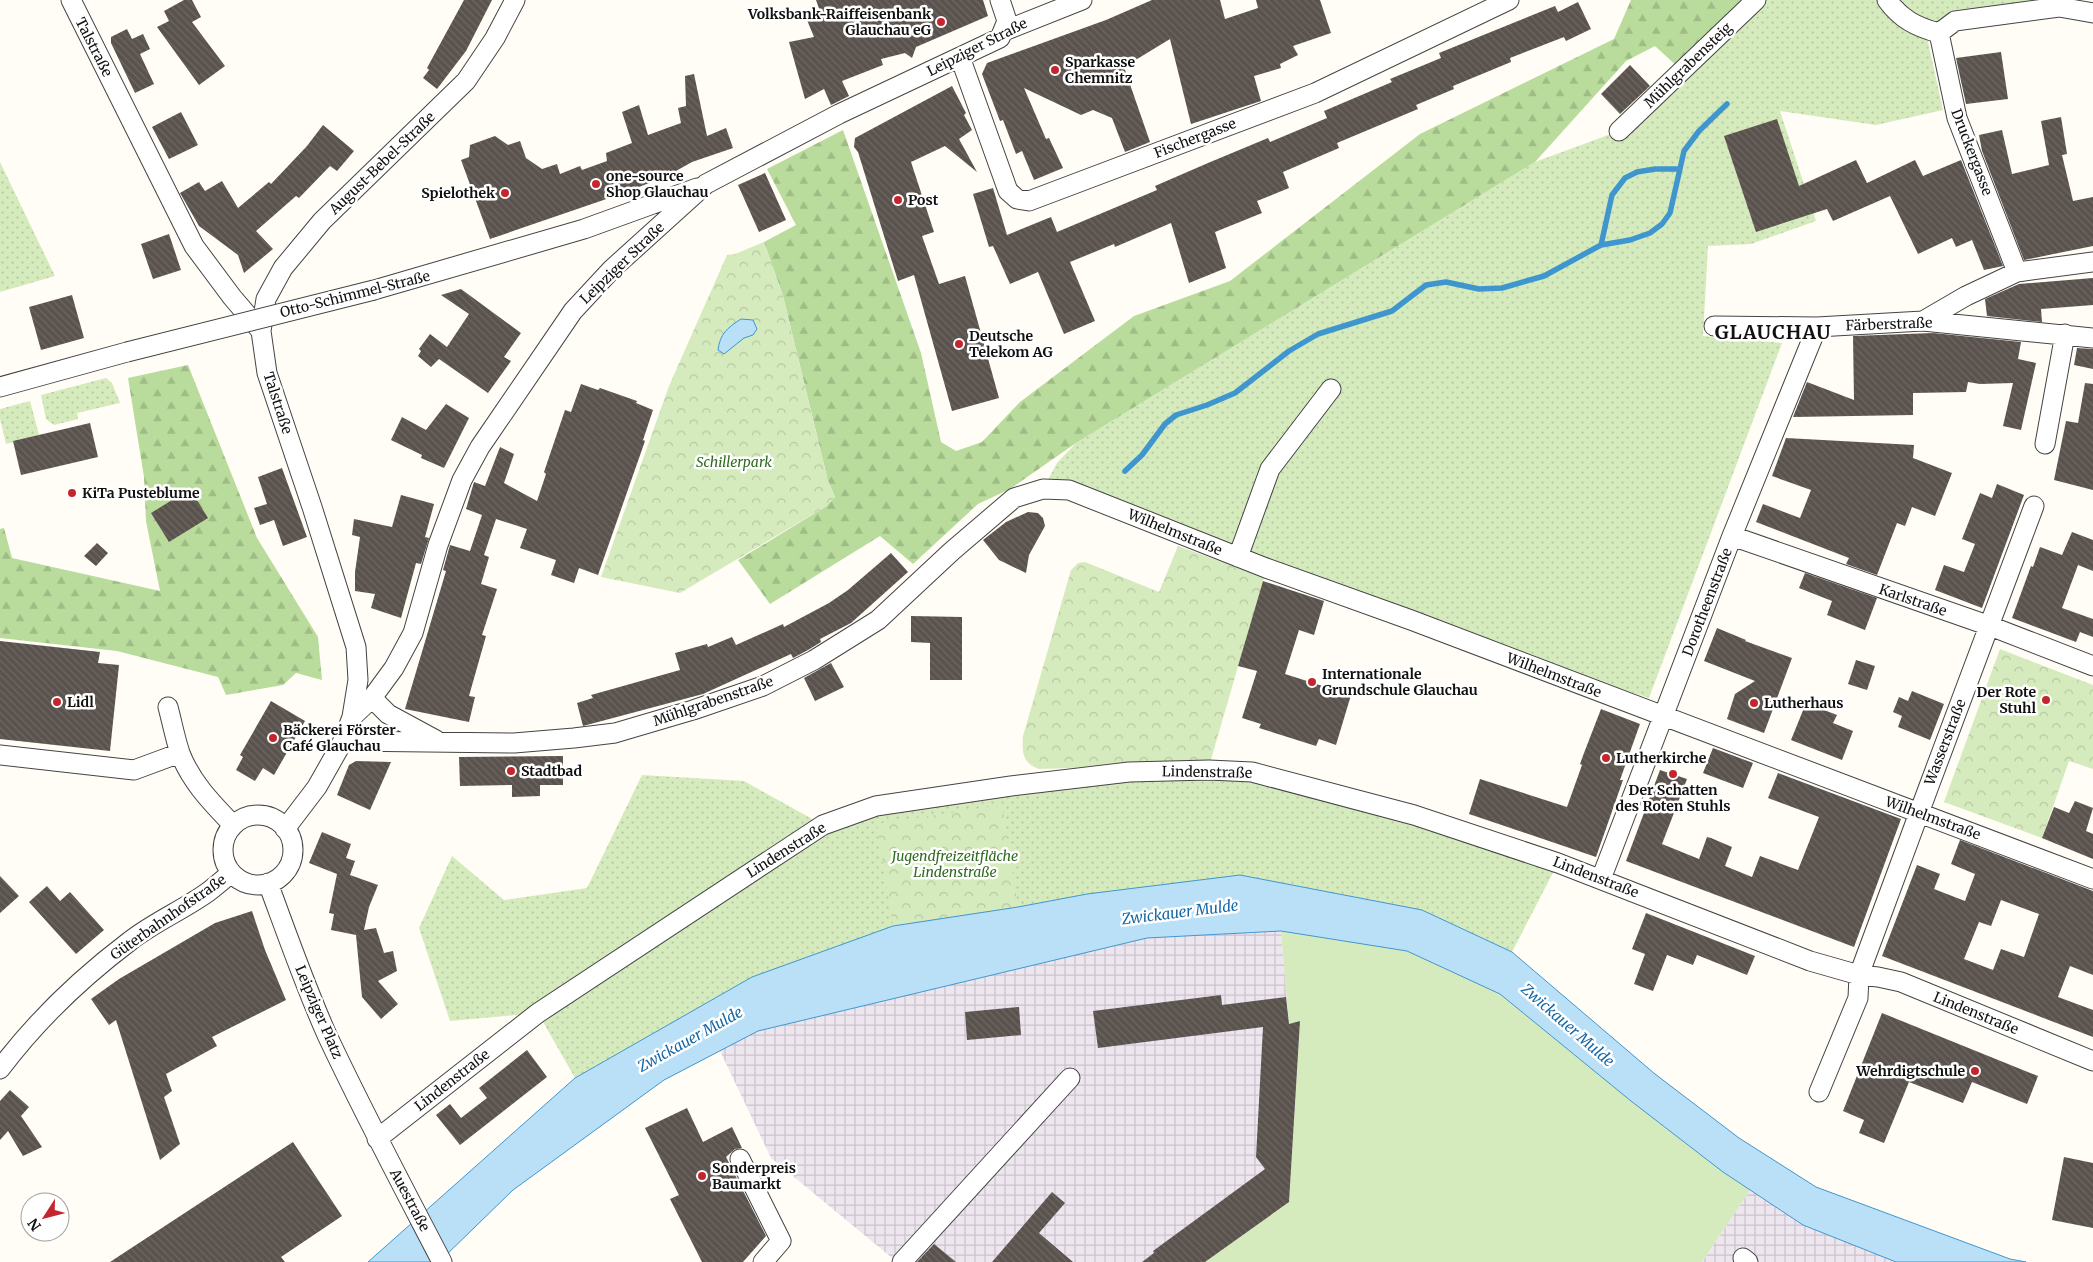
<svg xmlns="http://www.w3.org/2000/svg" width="2093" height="1262" font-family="Merriweather,serif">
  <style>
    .industrial { fill: url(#industrial-grid) }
    .grass { fill: url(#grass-dots) }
    .forest { fill: url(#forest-firs) }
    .park { fill: url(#park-crowns) }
    .garden { fill: #d5ebbd }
    .water { fill: #b9e0f7; stroke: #3f96cf }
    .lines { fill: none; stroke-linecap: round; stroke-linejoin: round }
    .stream { stroke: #3f96cf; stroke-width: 5.5 }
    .building { fill: url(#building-back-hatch); fill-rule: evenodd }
    .minor-casing { stroke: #444; stroke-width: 21 }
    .minor { stroke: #fff; stroke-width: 19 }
    .minor-bridge-casing { stroke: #444; stroke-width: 21; stroke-linecap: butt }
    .minor-bridge { stroke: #fff; stroke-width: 19 }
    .poi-dot { fill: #c4262e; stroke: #fff; stroke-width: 2 }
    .labels { text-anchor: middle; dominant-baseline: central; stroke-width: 5; stroke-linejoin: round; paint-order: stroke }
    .poi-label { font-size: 14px; font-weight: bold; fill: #111; stroke: #fff; text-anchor: start }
    .street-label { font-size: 14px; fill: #111; stroke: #fff }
    .park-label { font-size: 14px; font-style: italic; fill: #2f6b1f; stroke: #fff }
    .water-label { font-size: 15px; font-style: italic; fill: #1768a6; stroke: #fff }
    .district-label { font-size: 19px; font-weight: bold; letter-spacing: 1px; fill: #111; stroke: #fff }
  </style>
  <defs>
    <pattern id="industrial-grid" width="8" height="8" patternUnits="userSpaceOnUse" patternTransform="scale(1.25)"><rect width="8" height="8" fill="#eee6ef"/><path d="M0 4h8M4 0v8" fill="none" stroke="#cbc4cc"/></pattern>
    <pattern id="grass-dots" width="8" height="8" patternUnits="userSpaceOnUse" patternTransform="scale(1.25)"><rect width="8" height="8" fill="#d5ebbd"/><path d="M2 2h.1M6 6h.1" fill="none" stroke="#b6c8a1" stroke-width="1.8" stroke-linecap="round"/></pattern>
    <pattern id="forest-firs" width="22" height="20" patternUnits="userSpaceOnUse" patternTransform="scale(1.25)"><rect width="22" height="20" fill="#b9dc9c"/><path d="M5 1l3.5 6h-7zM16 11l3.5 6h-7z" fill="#9ebc85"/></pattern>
    <pattern id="park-crowns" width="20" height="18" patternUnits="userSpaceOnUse" patternTransform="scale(1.25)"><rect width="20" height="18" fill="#d5ebbd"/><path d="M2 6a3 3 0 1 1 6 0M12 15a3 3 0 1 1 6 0" fill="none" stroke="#b6c8a1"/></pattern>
    <pattern id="building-back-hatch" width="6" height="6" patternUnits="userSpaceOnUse" patternTransform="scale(1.25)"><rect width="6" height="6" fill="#5a524d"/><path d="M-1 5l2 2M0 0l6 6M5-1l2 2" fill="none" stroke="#6d6662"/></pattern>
  </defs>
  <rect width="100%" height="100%" fill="#fffdf5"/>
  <!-- industrial -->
  <path class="industrial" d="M1281 931 1289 1023 1300 1021 1289 1202 1205 1262H897L771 1158 720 1051 758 1031 1147 938Z
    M1750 1190 1803 1225 1896 1262H1702Z"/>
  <!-- grass -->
  <path class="grass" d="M1741 0H2052L1954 10 1931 30 1928 42 1943 110 1876 125 1780 111 1816 221 1751 244 1708 246 1703 336 1782 343 1649 698 1411 620 1043 489 1057 463 1076 443 1535 162 1619 131 1680 69Z
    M0 162 55 276 0 292Z
    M106 378 112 383 120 403 77 413 78 419 54 425 46 419 41 395Z
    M30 401 39 435 6 444 0 419V409Z
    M1209 770 1558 863 1512 952 1422 910 1240 875 1087 894 1018 907 752 977 575 1078 538 1013 450 1021 419 928 452 856 504 900 587 888 642 775 744 781 823 825 876 806Z"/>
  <!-- forest -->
  <path class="forest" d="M1631 0H1741L1680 69 1655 46 1626 61 1535 162 1076 443 1010 489 978 504 913 564 880 536 770 604 738 560 825 507 835 497 828 481 783 296 764 242 796 225 767 169 843 130 921 353 941 442 956 451 982 442 1020 402 1134 316 1230 281 1420 134 1614 39Z
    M188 365 257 538 318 637 322 680 296 673 283 685 226 695 218 677 117 651 0 638V529L4 528 12 558 160 591 146 521 144 477 128 378Z"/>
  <!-- park -->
  <path class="park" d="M764 242 783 296 828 481 835 497 825 507 680 593 601 577 669 386 727 255 735 254Z
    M1178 546 1264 577 1210 763 1039 769C1022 763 1022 752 1023 736L1071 570 1078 563 1085 562 1159 592Z
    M2000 649 2093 685V769L2069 761 2042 838 1944 802Z
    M1002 805 1018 907 893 926 877 824Z"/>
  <!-- garden -->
  <path class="garden" d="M1281 931 1407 951 1500 994 1631 1101 1723 1172 1750 1190 1702 1262H1205L1289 1202 1300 1021 1289 1024Z"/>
  <!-- water -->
  <path class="water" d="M741 319 753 320 757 329 753 335 744 338 724 354 718 350C720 334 727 328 741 319Z
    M1240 875 1422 910 1512 952 1655 1074 1739 1138 1816 1187 2010 1259 2026 1262H1896L1803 1225 1723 1172 1631 1101 1500 994 1407 951 1281 931 1147 938 758 1031 664 1080 513 1190 439 1262H368L575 1078 752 977 893 926 1018 907 1087 894Z"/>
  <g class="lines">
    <!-- stream -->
    <path class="stream" d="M1601 245 1612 195 1625 178 1637 172 1655 169H1680
      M1125 471 1142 455 1165 424 1176 415 1207 405 1235 393 1289 351 1318 334 1392 311 1426 285 1446 282 1479 289 1502 288 1544 276 1601 245 1630 240 1650 233 1662 224 1670 213 1684 151 1699 131 1727 104"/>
  </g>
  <!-- building -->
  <path class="building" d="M184 0H192L201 17 192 22 225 66 199 85 157 27 169 21 164 11Z
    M464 0H492L466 51 437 89 423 78 429 70 427 68Z
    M816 0H983L988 16 916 47 912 58 905 53 881 59 883 65 842 81 849 96 831 105 824 89 805 99 789 42 814 37 807 20 821 14Z
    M1152 0H1220L1225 19 1258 8 1256 0H1320L1331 33 1293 46 1298 55 1280 64 1281 68 1254 76 1261 101 1191 124 1170 39 1124 67 1150 142 1125 152 1112 118 1093 110 1081 115 1024 88 1046 139 1049 138 1063 168 1034 180 1022 151 1016 154 1003 120 1000 121 982 74 987 63 1106 20Z
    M1578 2 1591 29 1566 41 1564 37 1510 58 1511 62 1453 86 1454 89 1416 105 1418 109 1337 143 1339 148 1283 172 1289 188 1257 201 1262 213 1215 232 1226 268 1189 283 1171 223 1115 247 1114 244 1070 262 1095 321 1064 334 1038 272 1010 284 993 246 989 247 973 194 993 188 1007 235 1051 217 1057 232 1157 190 1155 186 1208 163 1268 138 1270 142 1327 118 1324 111 1392 82 1390 79 1441 58 1439 53 1555 6 1558 12Z
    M127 29 132 39 143 34 150 49 140 54 154 84 135 93 111 43V37Z
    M2001 52 2008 99 1966 104 1956 58Z
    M1630 65 1650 86 1620 114 1601 94Z
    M694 74 707 136 726 128 733 148 692 162 667 176 621 194 490 239 461 160 469 157 470 145 495 136 508 145 520 141 526 158 542 169 557 164 560 174 580 166 582 170 607 161 606 153 632 143 622 112 639 105 648 135 681 123 678 108 686 106 685 76Z
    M952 86 966 113 964 115 972 130 959 139 977 172 945 146 911 162 934 232 922 236 939 284 965 276 999 398 952 411 914 275 898 281 858 152 854 147 855 138Z
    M181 112 198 145 169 159 152 127Z
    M2061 117 2067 154 2062 155 2073 201 2093 197V246L2024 260 1982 151 1979 135 2002 130 2012 174 2049 165 2041 121Z
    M1777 119 1799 186 1856 160 1867 183 1915 160 1923 176 1961 160 2003 266 1984 270 1972 240 1956 247 1952 238 1918 254 1890 196 1833 221 1827 209 1756 232 1724 136Z
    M323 125 354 151 337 171 330 166 299 198 296 196 256 231 273 249 244 273 238 255 199 226 180 193 199 182 205 191 222 181 238 208 269 182 271 184 307 146Z
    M765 173 786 220 759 232 738 185Z
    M169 234 181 270 153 279 141 244Z
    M2093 278V305L2041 309 2042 322 1987 316 1985 299 2019 284Z
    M461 289 521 333 504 357 511 361 488 393 439 359 431 367 418 356 421 351 419 349 430 334 447 347 469 314 441 295Z
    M72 295 84 338 41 350 29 307Z
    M1933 333 2021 342 2018 359 2036 363 2021 430 2003 426 2013 383 1980 384 1968 382 1966 392 1913 393V415L1793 417 1807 382 1854 400 1853 336Z
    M2077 348 2093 349V369L2074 365Z
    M2085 383 2093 384V490L2054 480 2066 421 2078 423Z
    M581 384 598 390 600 388 637 401 636 403 653 410 643 440 645 441 598 575 579 568 574 583 551 575 556 560 520 548 527 529 496 519 484 555 489 557 481 584 497 589 482 635 486 636 469 696 475 697 469 722 405 709 446 571 443 570 450 545 470 551 482 515 466 509 474 482 485 486 500 447 514 454 504 483 537 501 546 474 544 472 565 410 571 412Z
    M446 404 469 418 444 468 421 458 422 455 391 440 402 417 426 430Z
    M90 423 98 457 21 475 13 441Z
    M1786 438 1914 445 1913 458 1952 473 1935 516 1912 507 1905 526 1897 523 1877 575 1846 564 1849 558 1756 522 1763 504 1800 518 1811 490 1772 476Z
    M282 468 307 537 283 546 274 520 260 525 254 508 267 504 258 477Z
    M1997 484 2024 495 1982 608 1935 590 1944 565 1964 572 1975 544 1962 539 1980 493 1992 498Z
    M190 489 208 518 169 542 151 513Z
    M401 495 434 504 425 537 429 538 421 564 416 563 401 618 371 608 375 594 355 591V572L360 537 352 535 354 519 392 527Z
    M1028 512 1038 513 1043 518 1045 526 1029 555 1026 573 999 560 983 540 1006 522Z
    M2072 532 2093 540V571L2078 565 2062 608 2093 619V637L2080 632 2076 642 2012 618 2031 566 2033 567 2040 547 2062 555Z
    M97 543 108 553 96 566 84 556Z
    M891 553 908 572 851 623 820 639 821 642 808 650 793 658 791 654 703 694 583 726 577 703 593 698 591 695 680 670 675 653 707 644 708 647 732 637 736 645 783 624 784 627 829 603 848 590Z
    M1805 573 1877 598 1865 630 1827 615 1832 601 1799 588Z
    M1263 581 1324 601 1314 635 1299 630 1285 674 1351 695 1336 745 1319 739 1316 746 1259 728 1261 724 1242 718 1257 671 1238 666Z
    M911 616 962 617V680H930V643L911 642Z
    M1717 628 1746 640 1745 641 1792 658 1764 733 1727 719 1735 694 1755 681 1704 661Z
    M0 641 100 652 98 663 119 665 110 751 0 739Z
    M1856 660 1875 666 1867 690 1848 684Z
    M831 663 844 687 815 701 804 678Z
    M1912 691 1944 704 1930 740 1898 727 1902 716 1893 712 1899 697 1908 701Z
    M271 701 305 721 274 775 263 768 255 781 236 770 243 757 240 755Z
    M1806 703 1837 715 1833 723 1853 731 1842 760 1791 740Z
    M1601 709 1640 724 1620 780H1623L1596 857 1469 814 1480 779 1567 807 1582 765 1580 764 1584 753Z
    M1713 748 1753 763 1743 788 1703 773Z
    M563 756V785H540V796L512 797V785L460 786 459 757Z
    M356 761 391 762 370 810 337 795 349 765Z
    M1660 770 1687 779 1662 844 1699 859 1707 837 1711 838 1732 847 1725 866 1752 877 1760 856 1798 870 1819 817 1768 798 1778 773 1901 819 1854 947 1626 861Z
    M2075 801 2093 808 2086 831 2093 834V859L2042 838 2054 807 2069 813Z
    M322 832 351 844 346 858 355 861 350 875 378 885 369 907 364 930 376 928 384 953 393 951 397 971 378 981 398 1004 381 1019 362 997 356 935 331 930 334 914 329 913 337 874 309 863Z
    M1960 840 2093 891V975L2070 966 2058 997 2093 1010V1037L1882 956 1917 865 1940 874 1934 889 1965 901 1975 874 1951 864ZM2001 900 2039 914 2024 957 2001 949 1993 970 1964 959 1979 922 1991 926Z
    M0 876 19 896 0 913Z
    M47 886 60 901 70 892 104 930 76 954 29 902Z
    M252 911 265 950 286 1000 212 1037 217 1046 166 1074 172 1091 164 1097 180 1144 160 1160 116 1020 109 1025 91 999 119 979 215 923Z
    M1646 913 1755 956 1747 975 1697 955 1693 965 1667 955 1653 991 1634 984 1645 954 1632 949Z
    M1221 995 1222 1005 1286 997 1289 1024 1300 1021 1289 1202 1205 1262H1142L1154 1253 1153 1251 1265 1169 1256 1157 1263 1027 1098 1048 1093 1011Z
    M1019 1007 1021 1035 967 1040 965 1012Z
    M1882 1013 2038 1076 2027 1104 1972 1082 1963 1103 1909 1082 1884 1143 1859 1133 1864 1120 1843 1111Z
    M527 1050 547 1077 460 1145 436 1115 450 1104 461 1118 487 1098 479 1088Z
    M10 1090 29 1107 21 1116 42 1147 23 1156 8 1131 0 1140V1101Z
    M687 1108 703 1142 732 1127 742 1148 735 1149 726 1157 766 1236 743 1262H702L670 1199 679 1195 645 1128Z
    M293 1142 342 1216 281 1257 285 1262H110Z
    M2064 1157 2093 1163V1228L2052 1220Z
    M1052 1192 1065 1203 1039 1233 1073 1262H992Z
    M934 1244 956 1262H917Z"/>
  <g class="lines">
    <defs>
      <path id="minor" d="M71 0 194 246 232 297 261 331 267 373 312 507 356 647 358 680 352 717 343 741 317 787 285 829
        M1887 0C1901 19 1916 27 1939 33
        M1004 31 1082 0
        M1939 33 1957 118 2017 272
        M1939 33 1955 21 2059 7 2093 13
        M960 57 1008 191 1017 199 1029 201 1315 93 1509 0
        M1619 131 1756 0
        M374 290 584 229 697 188
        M1923 321 1966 296 2017 272 2093 262
        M1714 326 1817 327 1923 321 2093 338
        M261 331 266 299 283 268 322 221 466 81 495 38 515 0
        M0 387 127 352
        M2045 444 2065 334
        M1732 536 1990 626 2093 666
        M1238 557 1270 469 1331 389
        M372 698 388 714 436 740
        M168 707C172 722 175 738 180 753 191 782 212 803 233 825
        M352 717 372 698 394 668 413 633 438 545 462 480 480 447 573 311 612 269 706 184 839 114 1000 38 1007 21 1000 0
        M343 741 514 743 574 738 615 733 693 710 763 686 814 660 878 620 952 551 1014 498 1043 489 1069 490 1266 568 1411 620 2093 879
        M0 755 134 770 180 753
        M223 850a35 35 0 1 1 70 0a35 35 0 1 1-70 0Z
        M1601 879 1732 536 1817 327
        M268 883C287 934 305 986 327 1035 363 1112 403 1187 442 1262
        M0 1069C37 1020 81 978 130 941 154 922 183 910 208 892 216 886 224 879 231 873
        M1819 1092 1858 998 1859 975C1916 818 1976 663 2034 506
        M377 1139 538 1013 823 825 876 806 1011 786 1129 772 1209 770 1252 772 1414 815 1558 863 1810 961 1859 975 1878 977 1901 982 2093 1061
        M740 1159 781 1241 763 1262
        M1743 1258 1748 1262
        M902 1262 1070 1078"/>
    </defs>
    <!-- minor casing -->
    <use href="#minor" class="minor-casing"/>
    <!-- minor -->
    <use href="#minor" class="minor"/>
    <defs>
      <path id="minor-bridge" d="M127 352 374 290"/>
    </defs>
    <!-- minor-bridge casing -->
    <use href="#minor-bridge" class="minor-bridge-casing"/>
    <!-- minor-bridge -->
    <use href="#minor-bridge" class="minor-bridge"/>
  </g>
  <!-- markers -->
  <g class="poi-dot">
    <circle cx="941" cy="22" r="5"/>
    <circle cx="1055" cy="70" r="5"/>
    <circle cx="596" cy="184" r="5"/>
    <circle cx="505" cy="193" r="5"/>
    <circle cx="898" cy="200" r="5"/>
    <circle cx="959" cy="344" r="5"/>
    <circle cx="72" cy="493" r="5"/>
    <circle cx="1312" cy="682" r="5"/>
    <circle cx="2046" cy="700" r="5"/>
    <circle cx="57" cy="702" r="5"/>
    <circle cx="1754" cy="703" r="5"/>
    <circle cx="273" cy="738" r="5"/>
    <circle cx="1606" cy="758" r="5"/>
    <circle cx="511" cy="771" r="5"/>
    <circle cx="1673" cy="774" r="5"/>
    <circle cx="1975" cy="1071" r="5"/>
    <circle cx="702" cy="1176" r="5"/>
  </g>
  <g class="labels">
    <!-- poi labels -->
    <g class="poi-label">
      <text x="931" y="14" text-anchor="end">Volksbank-Raiffeisenbank<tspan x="931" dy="16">Glauchau eG</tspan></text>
      <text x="1065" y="62">Sparkasse<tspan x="1065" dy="16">Chemnitz</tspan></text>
      <text x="606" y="176">one-source<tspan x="606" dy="16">Shop Glauchau</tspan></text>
      <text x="495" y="193" text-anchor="end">Spielothek</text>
      <text x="908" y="200">Post</text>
      <text x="969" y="336">Deutsche<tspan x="969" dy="16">Telekom AG</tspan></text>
      <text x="82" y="493">KiTa Pusteblume</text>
      <text x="1322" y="674">Internationale<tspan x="1322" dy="16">Grundschule Glauchau</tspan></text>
      <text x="2036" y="692" text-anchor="end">Der Rote<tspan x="2036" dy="16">Stuhl</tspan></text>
      <text x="67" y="702">Lidl</text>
      <text x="1764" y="703">Lutherhaus</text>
      <text x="283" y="730">Bäckerei Förster<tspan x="283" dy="16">Café Glauchau</tspan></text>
      <text x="1616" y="758">Lutherkirche</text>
      <text x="521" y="771">Stadtbad</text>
      <text x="1673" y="790" text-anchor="middle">Der Schatten<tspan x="1673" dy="16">des Roten Stuhls</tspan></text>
      <text x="1965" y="1071" text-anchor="end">Wehrdigtschule</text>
      <text x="712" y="1168">Sonderpreis<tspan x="712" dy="16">Baumarkt</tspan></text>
    </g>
    <!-- street labels -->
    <g class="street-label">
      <text transform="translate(94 47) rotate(63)">Talstraße</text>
      <text transform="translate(977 47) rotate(-27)">Leipziger Straße</text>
      <text transform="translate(1688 65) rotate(-44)">Mühlgrabensteig</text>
      <text transform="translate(1195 138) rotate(-21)">Fischergasse</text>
      <text transform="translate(1972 152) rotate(69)">Druckergasse</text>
      <text transform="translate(382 163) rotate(-44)">August-Bebel-Straße</text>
      <text transform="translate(622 263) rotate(-44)">Leipziger Straße</text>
      <text transform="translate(355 294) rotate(-14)">Otto-Schimmel-Straße</text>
      <text transform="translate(1889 324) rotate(-2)">Färberstraße</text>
      <text transform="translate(278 403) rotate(72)">Talstraße</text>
      <text transform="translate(1175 532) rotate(22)">Wilhelmstraße</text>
      <text transform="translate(1913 600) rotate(19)">Karlstraße</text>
      <text transform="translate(1707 602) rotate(-69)">Dorotheenstraße</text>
      <text transform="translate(1554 675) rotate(21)">Wilhelmstraße</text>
      <text transform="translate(713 701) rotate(-19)">Mühlgrabenstraße</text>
      <text transform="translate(1945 742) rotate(-69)">Wasserstraße</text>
      <text transform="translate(1207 772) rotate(1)">Lindenstraße</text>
      <text transform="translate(1933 818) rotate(20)">Wilhelmstraße</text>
      <text transform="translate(786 850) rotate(-32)">Lindenstraße</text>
      <text transform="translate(1596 877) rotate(21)">Lindenstraße</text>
      <text transform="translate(168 917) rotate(-35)">Güterbahnhofstraße</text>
      <text transform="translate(319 1012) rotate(67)">Leipziger Platz</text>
      <text transform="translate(1976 1013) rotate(22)">Lindenstraße</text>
      <text transform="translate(452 1080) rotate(-38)">Lindenstraße</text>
      <text transform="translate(410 1200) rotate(62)">Auestraße</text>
    </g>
    <!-- park labels -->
    <g class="park-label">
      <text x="734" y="462">Schillerpark</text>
      <text x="955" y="856">Jugendfreizeitfläche<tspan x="955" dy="16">Lindenstraße</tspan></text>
    </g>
    <!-- water labels -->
    <g class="water-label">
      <text transform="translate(1180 912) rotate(-7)">Zwickauer Mulde</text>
      <text transform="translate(1568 1025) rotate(41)">Zwickauer Mulde</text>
      <text transform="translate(690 1039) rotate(-29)">Zwickauer Mulde</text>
    </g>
    <!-- district labels -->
    <g class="district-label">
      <text x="1773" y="332">GLAUCHAU</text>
    </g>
  </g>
  <!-- north arrow -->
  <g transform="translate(45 1217) rotate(234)"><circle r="24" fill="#ffffff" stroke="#a0a0a0"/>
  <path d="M0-4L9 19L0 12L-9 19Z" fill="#c4262e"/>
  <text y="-8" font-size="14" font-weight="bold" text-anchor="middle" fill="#111111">N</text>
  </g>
</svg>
